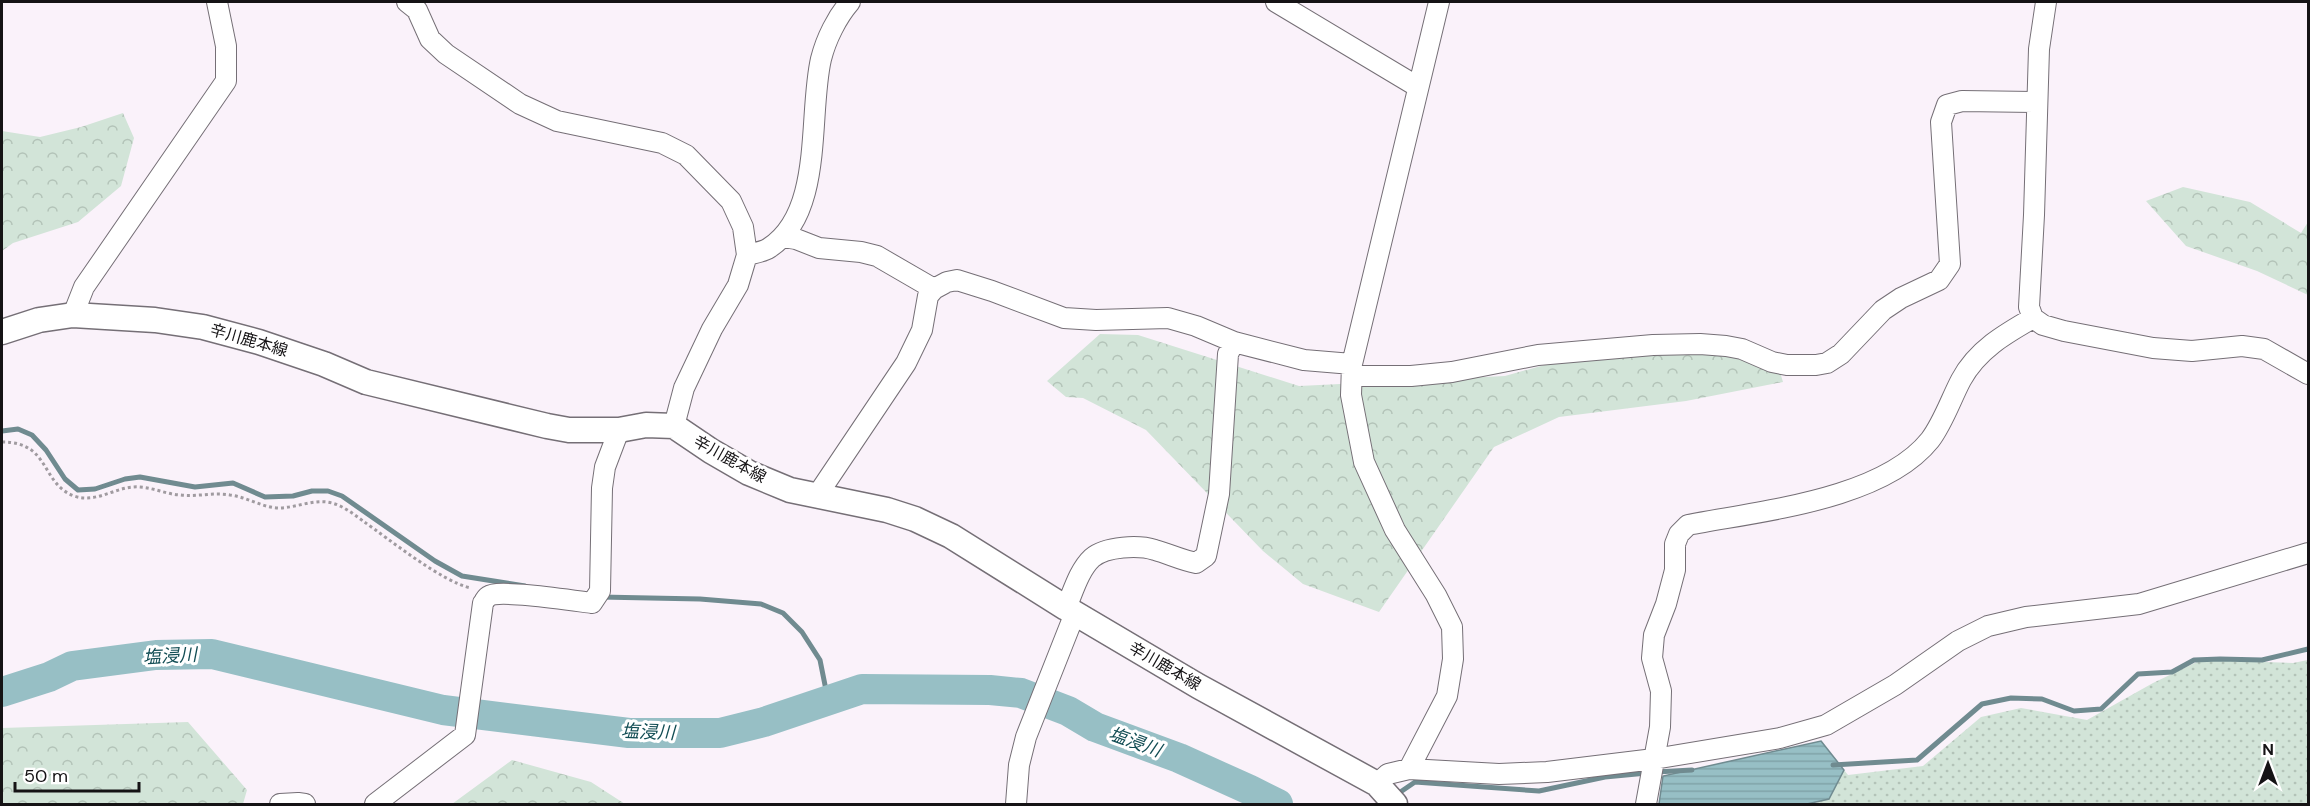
<svg xmlns="http://www.w3.org/2000/svg" width="2310" height="806" font-family="'DM Sans','Noto Sans JP',sans-serif">
  <style>
    .forest { fill: url(#forest-crowns) }
    .park { fill: url(#park-dots) }
    .water { fill: url(#water-rules); stroke: #708b90; stroke-width: 1.5 }
    .lines { fill: none; stroke-linecap: round; stroke-linejoin: round }
    .stream { stroke: #708b90; stroke-width: 5 }
    .river { stroke: #97bfc5; stroke-width: 30 }
    .minor-casing { stroke: #756f76; stroke-width: 22 }
    .major-casing { stroke: #756f76; stroke-width: 27 }
    .path { stroke: #a09ba0; stroke-width: 3; stroke-dasharray: 3 3; stroke-linecap: butt }
    .minor { stroke: #fff; stroke-width: 20 }
    .major { stroke: #fff; stroke-width: 24 }
    .labels { text-anchor: middle; dominant-baseline: central; stroke-width: 6; stroke-linejoin: round; paint-order: stroke }
    .street-label { font-size: 16px; fill: #151315; stroke: #fff }
    .water-label { font-size: 18px; font-style: italic; fill: #124d54; stroke: #fff }
  </style>
  <defs>
    <pattern id="forest-crowns" width="20" height="18" patternUnits="userSpaceOnUse" patternTransform="scale(1.5)"><rect width="20" height="18" fill="#d2e4d8"/><path d="M2 6a3 3 0 1 1 6 0M12 15a3 3 0 1 1 6 0" fill="none" stroke="#b3c3b8"/></pattern>
    <pattern id="park-dots" width="8" height="8" patternUnits="userSpaceOnUse" patternTransform="scale(1.5)"><rect width="8" height="8" fill="#d2e4d8"/><path d="M2 2h.1M6 6h.1" fill="none" stroke="#b3c3b8" stroke-width="1.8" stroke-linecap="round"/></pattern>
    <pattern id="water-rules" width="6" height="5" patternUnits="userSpaceOnUse" patternTransform="scale(1.5)"><rect width="6" height="5" fill="#97bfc5"/><path d="M0 2.5h6" fill="none" stroke="#81a3a8"/></pattern>
  </defs>
  <rect width="100%" height="100%" fill="#faf2fa"/>
  <!-- forest -->
  <path class="forest" d="M123 113 134 138 121 186 78 222 13 243 2 251V131L40 137 81 127Z
    M2183 187 2250 202 2301 233 2308 222V295L2257 271 2186 246 2146 201Z
    M1100 334 1138 335 1299 386 1505 376 1580 355 1657 348 1776 359 1783 382 1686 401 1559 417 1494 447 1379 612 1303 584 1263 551 1146 430 1083 398 1066 397 1047 381Z
    M188 722 247 790 243 804H2V728Z
    M512 760 591 782 625 804H452Z"/>
  <!-- park -->
  <path class="park" d="M2201 660 2293 663 2308 660V804H1811L1829 799 1844 770 1848 775 1923 766 1981 717 2021 708 2087 720 2153 683Z"/>
  <!-- water -->
  <path class="water" d="M1821 741 1844 770 1829 799 1807 804H1659L1663 776Z"/>
  <g class="lines">
    <!-- stream -->
    <path class="stream" d="M2 431 18 429 32 435 46 450 65 479 78 490 95 489 125 479 140 477 195 487 233 483 265 497 293 496 312 491H328L342 496 435 561 462 576 525 586
      M600 597 700 599 761 604 783 613 802 632 820 660 828 700
      M1833 765 1917 760 1982 704 2011 698 2042 699 2074 711 2101 709 2138 674 2172 672 2194 660 2220 659 2262 660 2308 649
      M1656 772 1692 770
      M1396 795 1415 782 1539 791 1605 777 1647 773"/>
    <!-- river -->
    <path class="river" d="M2 692 49 677 72 666 156 655 212 654 443 710 629 733H720L764 722 862 689 990 690 1021 693 1068 711 1095 727 1179 758 1250 790 1278 804"/>
    <defs>
      <path id="minor" d="M407 2 417 10 430 39 446 54 520 104 557 121 662 143 686 155 731 201 743 227 747 255 738 285 712 329 684 388 674 426
        M1276 2 1418 87
        M2046 2 2039 49 2034 215 2029 307 2033 318 2043 325 2064 331 2153 348 2192 351 2242 346 2264 349 2308 374
        M783 237 796 239 819 248 861 252 877 256 934 289 928 296 922 330 906 363 818 494
        M747 255C754 253 763 252 769 248 824 213 808 115 821 59 826 39 837 17 850 2
        M934 289 947 282 957 280 992 291 1064 318 1096 320 1168 318 1196 326 1234 342 1304 360 1352 364
        M73 315 84 287 226 81V46L217 2
        M1352 376H1411L1452 372 1538 355 1653 345 1700 344 1726 346 1742 349 1772 362 1787 365H1816L1827 363 1841 354 1883 310 1901 298 1939 280 1950 264 1941 122 1947 105 1962 101 2037 102
        M1066 608C1073 592 1079 570 1092 558 1106 546 1139 545 1155 550 1169 554 1181 560 1196 563L1206 556 1219 494 1228 354 1234 342
        M1409 769 1447 696 1453 659 1452 627 1436 595 1395 530 1364 462 1351 395 1352 364 1439 2
        M1377 784 1388 774 1409 769 1499 774 1547 772 1654 759 1780 738 1826 725 1895 685 1958 641 1988 626 2026 617 2139 604 2308 553
        M280 804 298 803 305 804
        M375 804 465 735 483 603C485 601 486 597 489 596 498 589 576 601 592 603L600 591 602 488 605 467 619 430
        M1016 804 1019 765 1026 737 1075 613
        M1646 804 1660 727 1661 691 1652 658 1654 635 1666 604 1675 570V544L1679 534 1688 525C1759 511 1882 500 1930 440 1943 423 1951 399 1961 380 1977 350 2005 334 2033 318"/>
      <path id="major" d="M2 332 39 320 73 315 155 320 203 327 259 342 324 364 366 382 547 426 569 430H619L646 425 674 426 711 451 749 473 790 490 887 510 915 519 951 536 1066 608 1198 686 1377 784 1395 804"/>
    </defs>
    <!-- minor casing -->
    <use href="#minor" class="minor-casing"/>
    <!-- major casing -->
    <use href="#major" class="major-casing"/>
    <!-- path -->
    <path class="path" d="M2 442C51 442 40 483 74 496 98 504 117 485 140 487 154 488 166 494 180 495 197 497 214 492 230 495 247 497 261 507 278 508 295 508 311 500 327 502 341 504 352 513 363 521 389 539 442 582 471 588"/>
    <!-- minor -->
    <use href="#minor" class="minor"/>
    <!-- major -->
    <use href="#major" class="major"/>
  </g>
  <g class="labels">
    <!-- street labels -->
    <g class="street-label">
      <text transform="translate(249 340) rotate(16)">辛川鹿本線</text>
      <text transform="translate(730 459) rotate(29)">辛川鹿本線</text>
      <text transform="translate(1165 666) rotate(30)">辛川鹿本線</text>
    </g>
    <!-- water labels -->
    <g class="water-label">
      <text transform="translate(170 656) rotate(-3)">塩浸川</text>
      <text transform="translate(648 732) rotate(2)">塩浸川</text>
      <text transform="translate(1135 742) rotate(20)">塩浸川</text>
    </g>
  </g>
  <!-- border -->
  <rect width="2310" height="806" fill="none" stroke="#151315" stroke-width="6"/>
  <!-- north arrow -->
  <g transform="translate(2268 764)" stroke="#ffffff" stroke-width="4.5" paint-order="stroke">
  <path d="M0-4.5L10 22L0 15L-10 22Z" fill="#151315"/>
  <text y="-9" font-size="16" font-weight="bold" text-anchor="middle" fill="#151315">N</text>
  </g>
  <!-- scale -->
  <path d="M15 782v9h124v-9" fill="none" stroke="#151315" stroke-width="3"/>
  <text x="24" y="782" font-size="18" fill="#151315" stroke="#ffffff" stroke-width="4.5" paint-order="stroke">50 m</text>
</svg>
